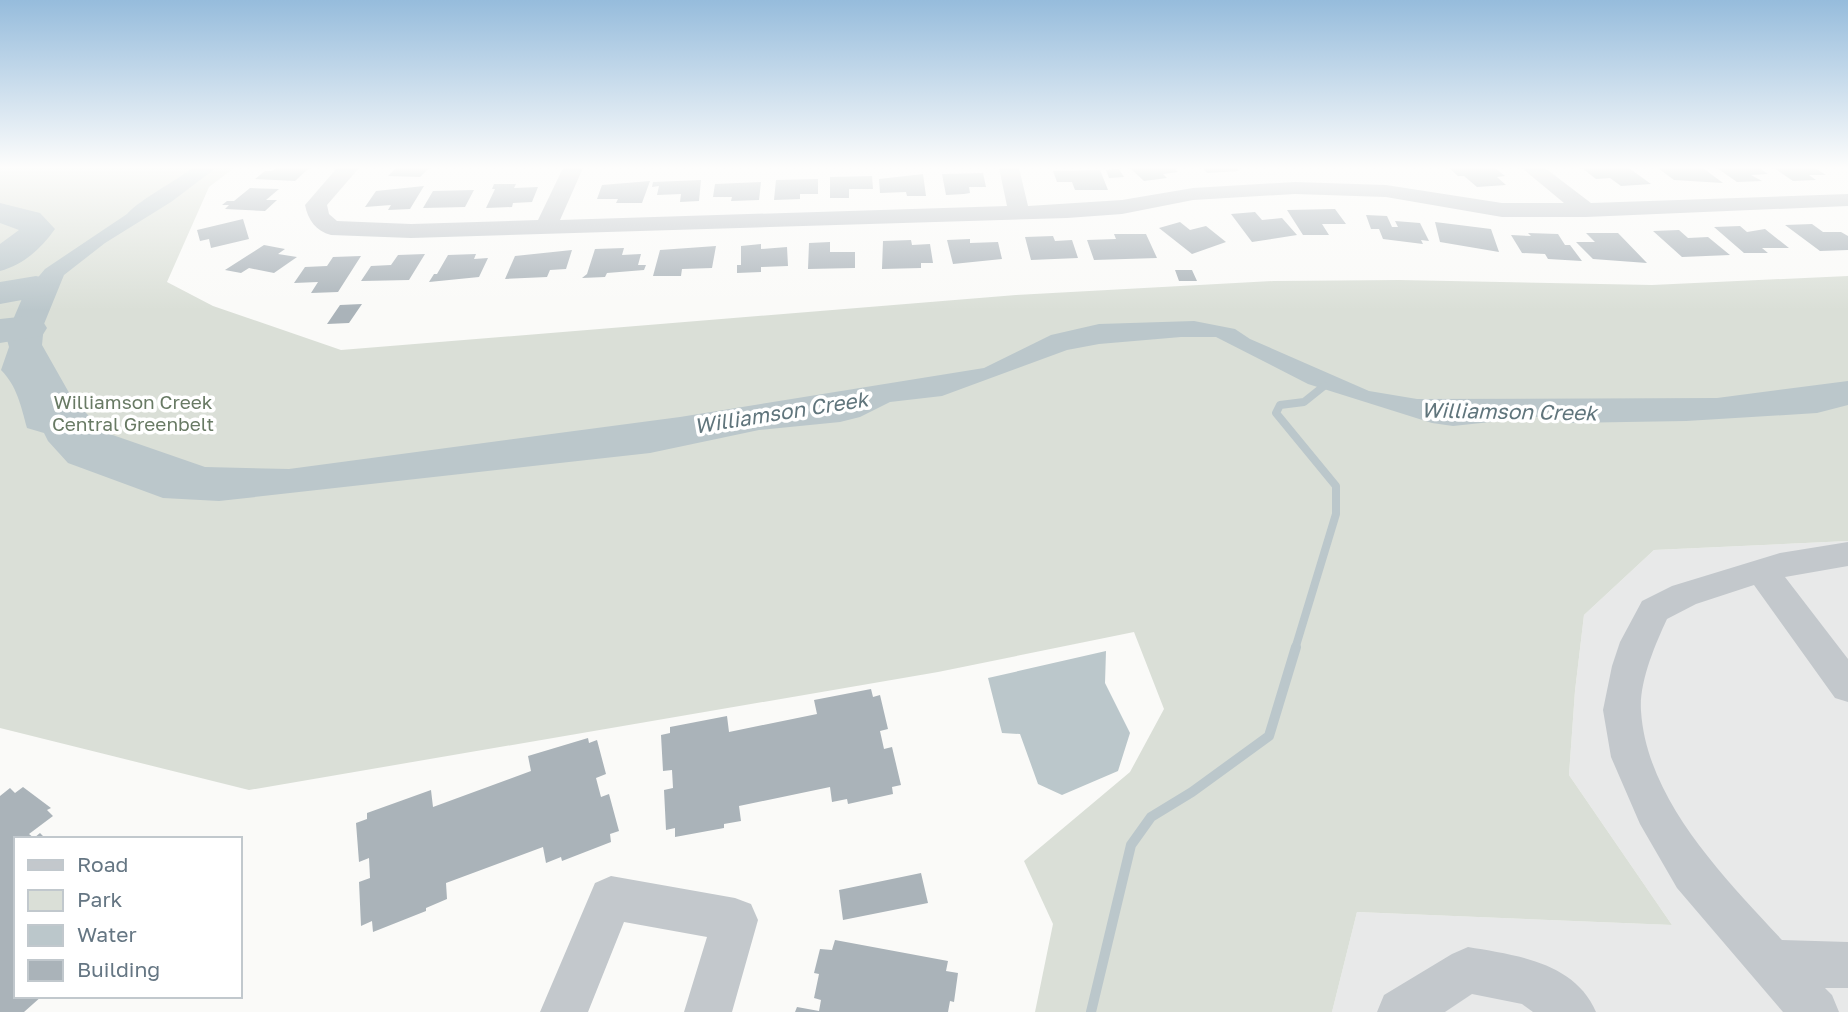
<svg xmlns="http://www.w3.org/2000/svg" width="1848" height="1012" font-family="'Golos Text',sans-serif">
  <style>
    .built { fill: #e8e9e9 }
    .green { fill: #dadfd7 }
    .water { fill: #bbc7cb }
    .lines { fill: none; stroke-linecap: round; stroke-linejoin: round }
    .stream-far1 { stroke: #bbc7cb; stroke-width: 8 }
    .stream { stroke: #bbc7cb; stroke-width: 10 }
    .river { fill: #bbc7cb; fill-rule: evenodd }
    .building { fill: #aab3b9 }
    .minor { fill: #c3c8cc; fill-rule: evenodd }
    .labels { text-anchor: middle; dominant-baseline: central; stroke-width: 7; stroke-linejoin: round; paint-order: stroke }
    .park-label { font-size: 19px; fill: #687a64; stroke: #fff }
    .water-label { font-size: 21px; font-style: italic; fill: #60757c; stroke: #fff }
  </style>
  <rect width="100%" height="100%" fill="#fafaf8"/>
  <!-- built -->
  <path class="built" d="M1848 541V1012H1332L1357 912 1672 925 1569 775 1575 691 1584 615 1654 550Z"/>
  <!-- green -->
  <path class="green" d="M0 168H234L209 187 167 282 213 306 341 350 1016 295 1274 281 1399 280 1652 285 1848 276V541L1654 550 1584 615 1575 691 1569 775 1672 925 1357 912 1332 1012H1035L1053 924 1024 861 1130 772 1164 709 1134 632 938 672 249 790 0 728Z"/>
  <!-- water -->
  <path class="water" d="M192 168H216L171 202 105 243 64 275 44 324 42 345 72 398 104 432 205 467 289 469 680 417 984 368 1051 335 1099 324 1194 321 1235 329 1250 339 1369 391 1417 399 1717 398 1848 381V405L1817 413 1686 421 1566 423 1546 416 1453 426 1432 423 1308 384 1216 337H1181L1099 344 1067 350 942 396 890 402 860 417 840 422 759 430 650 453 219 501 163 498 68 463 48 441 44 433 27 428C21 406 17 386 1 370L9 347 6 336 24 294 45 269 127 214C143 197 172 184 192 168Z
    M1106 651 1105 683 1130 733 1118 771 1062 795 1038 784 1020 734 1002 733 988 678Z"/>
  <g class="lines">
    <!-- stream-far1 -->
    <path class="stream-far1" d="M1295 649 1336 514V486L1276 413 1280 405 1304 402 1324 386"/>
    <!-- stream -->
    <path class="stream" d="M1091 1012 1131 845 1151 817 1192 792 1269 736 1296 647"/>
    <!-- river -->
    <path class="river" d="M0 203 40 213 55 229C41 249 23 265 0 271V244L19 230 0 223Z
      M36 276 49 279 54 287 49 295 0 304V282Z
      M28 316 42 320 47 328 42 336 0 343V319Z"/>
  </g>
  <!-- building -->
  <path class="building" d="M276 168H309L295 181 255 179 265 171H272Z
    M396 168H429L420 177 388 176Z
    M1130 168H1174L1178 172 1163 174 1167 178 1144 181Z
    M1203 168H1236L1239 171 1207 173Z
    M1449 168H1495L1505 176 1497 177 1506 185 1477 187 1464 176H1458Z
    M1582 168H1629L1651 184 1621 186 1610 178 1596 179Z
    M1658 168H1703L1723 183 1674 180Z
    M1717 168H1759L1768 174 1751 175 1762 181 1737 182Z
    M1774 168H1815L1826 175H1809L1816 180 1793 181Z
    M1119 169 1124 177 1109 178 1106 170Z
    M1100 170 1108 190H1075L1072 182H1057L1053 171Z
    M983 173 986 187H969L970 193 964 194 946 195 942 174Z
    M923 174 926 196H907L906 192 880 193 879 179Z
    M872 176 873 189H849V198H830V177Z
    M818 179V194H800V199L774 200 776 180Z
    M701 180 699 201 680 202 681 194 657 195 659 186 652 187 653 182Z
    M650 181 642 203H616L618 199H597L602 185Z
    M761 182 759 200 731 201 732 197H713L715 184Z
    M494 184H516L514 188 538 187 532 202 513 203 512 207 486 208 495 189H492Z
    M424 186 410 209 388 210 391 205 365 207 376 191Z
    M250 188 279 189 266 200H277L265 211 225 209 229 205H222L227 201H234Z
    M474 190 465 207 423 208 433 191Z
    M1335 209 1346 224H1322L1329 235H1303L1287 210Z
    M1255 212 1262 220 1282 218 1297 235 1252 242 1231 214Z
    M1366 215 1387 216 1392 227H1398L1395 221 1420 223 1429 241 1421 240 1423 244 1383 239 1379 229H1371Z
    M243 219 249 239 211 248 209 239 200 241 197 230Z
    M1180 222 1190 230 1206 226 1226 242 1192 254 1159 228Z
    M1435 222 1491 229 1499 252 1440 242Z
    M1812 224 1823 232H1841L1848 236V250L1820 251 1785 225Z
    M1740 226 1747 232 1765 229 1789 248H1762L1768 253H1744L1714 227Z
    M1679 230 1688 238 1708 237 1730 255 1682 257 1653 231Z
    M1528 233 1558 234 1565 245H1570L1582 261 1548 259 1545 254 1522 253 1511 235 1531 236Z
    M1586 233H1618L1647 263 1593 259 1576 242H1595Z
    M1114 234H1146L1157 258 1094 260 1087 240 1116 239Z
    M1053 236 1055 241 1072 240 1078 258 1031 260 1025 237Z
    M970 239V243L998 242 1002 259 953 264 947 240Z
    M911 240 912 245 930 244 933 263H921V268L882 269 883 241Z
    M830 242V252H855V268L808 269 809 243Z
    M761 244V249L787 247 788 266 761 267V272L737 273V265H741V246Z
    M264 245 285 249 278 254 297 257 274 273 249 268 241 273 225 270Z
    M716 246 712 268 682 269 681 276H653L660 250Z
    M624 248 622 255 641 254 638 265H646L644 270 607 273 605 277 582 278 587 274 595 249Z
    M572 250 566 269 550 270 547 277 505 279 515 256Z
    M425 254 409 280 361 281 371 266 391 265 398 255Z
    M476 254 474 259 488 258 479 277 429 282 434 274H437L448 255Z
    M361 256 338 292 311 293 318 282 294 283 305 267 327 266 333 257Z
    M1175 270H1192L1197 281H1179Z
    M362 304 349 323 327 324 340 305Z
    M871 689 873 697 880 695 888 729 880 731 884 749 892 747 901 785 892 787 893 794 848 804 847 799 832 802 830 787 739 806 741 821 724 824V828L675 837V828L666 830 664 790 673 788 672 770 663 771 661 735 670 733V727L727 716 729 732 817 714 814 700Z
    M588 738 589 743 597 740 606 774 596 778 601 797 609 794 619 831 610 834 611 842 562 861 561 857 546 863 543 847 446 883 447 899 426 908V911L373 932 372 921 361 926 359 882 370 878 369 858 359 862 356 823 367 819V813L431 790 433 807 531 771 528 756Z
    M23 787 51 808 47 810 53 816 29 834 34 838 40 833 46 839H16V996H42L24 1012H0V796L10 788 15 793Z
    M921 873 928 903 843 920 839 890Z
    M835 940 948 961 946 971 958 973 954 1002 950 1001 948 1012H795L797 1007 819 1011 821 1000 814 998 819 974 814 973 820 949 832 950Z"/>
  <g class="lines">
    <!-- minor -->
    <path class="minor" d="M337 168H359L327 205 329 214 337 221 411 224 538 220 563 168H583L560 220 1007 206 999 168H1019L1028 206 1122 200 1193 188 1295 182 1386 185 1502 203H1564L1522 168H1545L1591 203 1848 194V206L1586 217H1502L1386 197 1295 194 1193 200 1122 214 1067 218 411 238 331 235C316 231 308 220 305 205Z
      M1848 542V566L1785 577 1848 659V702L1835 698 1754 585 1696 604 1667 619C1655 645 1639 682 1641 711 1647 801 1725 878 1782 940L1848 942V988H1825L1832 995 1839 1012H1783L1677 888 1640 824 1611 757 1603 710 1612 666 1620 642 1642 601 1672 586 1780 553Z
      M611 876 735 898 751 904 758 920 732 1012H684L707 937 624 922 588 1012H540L595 883Z
      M1468 947C1515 955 1575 962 1596 1012H1533L1522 1004 1472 994 1445 1012H1377L1384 995 1452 954Z"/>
  </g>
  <!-- sky -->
  <linearGradient id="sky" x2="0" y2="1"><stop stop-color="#96bcdc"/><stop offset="0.54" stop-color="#fdfdfc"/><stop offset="1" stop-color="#fdfdfc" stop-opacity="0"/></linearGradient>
  <rect width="1848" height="310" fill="url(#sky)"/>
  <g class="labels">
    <!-- park labels -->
    <g class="park-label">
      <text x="133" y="401">Williamson Creek<tspan x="133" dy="22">Central Greenbelt</tspan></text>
    </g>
    <!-- water labels -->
    <g class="water-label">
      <text transform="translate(1509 411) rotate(1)">Williamson Creek</text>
      <text transform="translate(781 412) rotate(-9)">Williamson Creek</text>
    </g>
  </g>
  <!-- legend -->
  <rect x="14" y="837" width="228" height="161" fill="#ffffff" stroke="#c1c8cd" stroke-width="2"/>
  <rect x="28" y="860" width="35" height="10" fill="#c3c8cc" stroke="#c1c8cd" stroke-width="2"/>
  <text x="77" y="872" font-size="21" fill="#657683">Road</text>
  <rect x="28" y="890" width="35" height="21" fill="#dadfd7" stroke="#c1c8cd" stroke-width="2"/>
  <text x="77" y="907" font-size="21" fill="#657683">Park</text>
  <rect x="28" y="925" width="35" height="21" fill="#bbc7cb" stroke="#c1c8cd" stroke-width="2"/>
  <text x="77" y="942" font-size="21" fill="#657683">Water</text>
  <rect x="28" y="960" width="35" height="21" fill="#aab3b9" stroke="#c1c8cd" stroke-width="2"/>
  <text x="77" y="977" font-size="21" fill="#657683">Building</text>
</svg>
